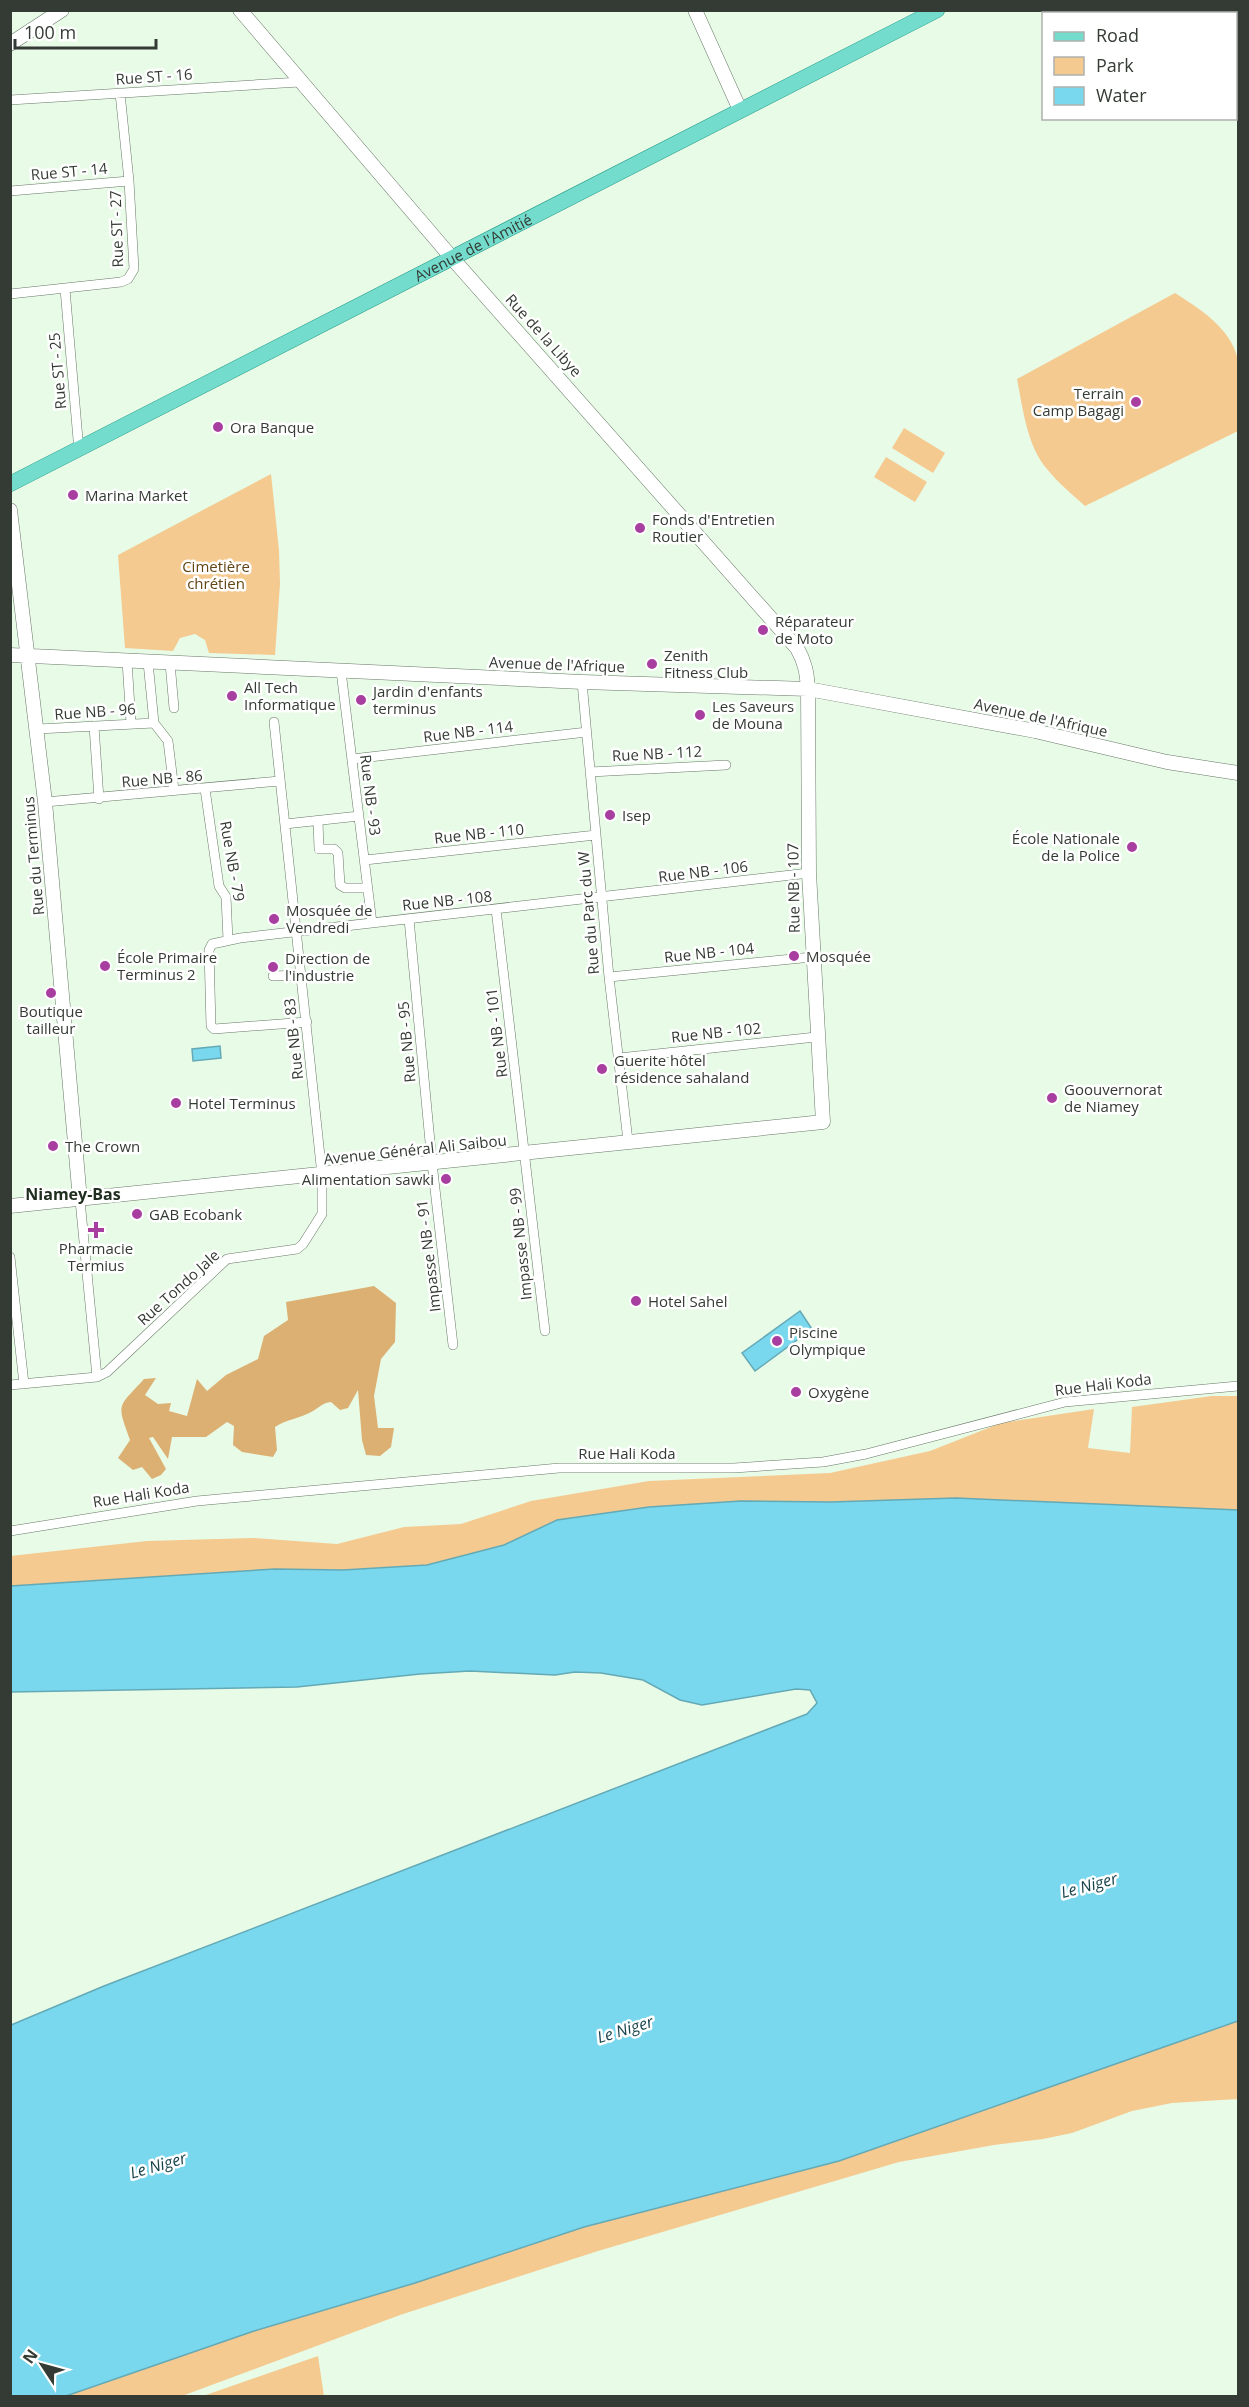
<svg xmlns="http://www.w3.org/2000/svg" width="1249" height="2407" font-family="'Open Sans',sans-serif">
  <style>
    .green { fill: #f4ca90 }
    .forest { fill: #dcb073 }
    .water { fill: #79d8ed; stroke: #64a9b6; stroke-width: 1.5 }
    .lines { fill: none; stroke-linecap: round; stroke-linejoin: round }
    .street-casing { stroke: #687867; stroke-width: 10 }
    .secondary-casing { stroke: #687867; stroke-width: 15 }
    .primary-casing { stroke: #209582; stroke-width: 16 }
    .street { stroke: #fff; stroke-width: 9 }
    .secondary { stroke: #fff; stroke-width: 14 }
    .primary { stroke: #73dccd; stroke-width: 15 }
    .poi-dot { fill: #a83e9f; stroke: #fff; stroke-width: 2 }
    .labels { text-anchor: middle; dominant-baseline: central; stroke-width: 5; stroke-linejoin: round; paint-order: stroke }
    .street-label { font-size: 15px; fill: #343b34; stroke: #fff }
    .poi-label { font-size: 15px; fill: #343b34; stroke: #fff; text-anchor: start }
    .park-label { font-size: 15px; fill: #634516; stroke: #fff }
    .neighbourhood-label { font-size: 16px; font-weight: bold; fill: #202e20; stroke: #fff }
    .water-label { font-size: 16px; font-style: italic; fill: #17424b; stroke: #fff }
  </style>
  <rect width="100%" height="100%" fill="#e8fbe7"/>
  <!-- green -->
  <path class="green" d="M1175 293C1200 309 1231 328 1238 360 1242 378 1239 412 1238 431L1085 506C1072 494 1058 483 1047 469 1027 446 1023 409 1017 379Z
    M904 428 945 453 933 473 892 448Z
    M886 457 927 482 915 502 874 477Z
    M271 474 279 550 280 584 275 655 209 653 205 640 195 634 180 638 173 651 125 648 118 555Z
    M1212 1396H1238V1510L956 1498 831 1502 741 1501 649 1507 557 1520 504 1545 427 1565 343 1570 275 1569 11 1586 10 1556 147 1541 253 1538 337 1544 404 1527 461 1524 531 1501 649 1481 830 1473 930 1451 1001 1423 1094 1409 1088 1448 1130 1453 1132 1407Z
    M1238 2021V2099L1172 2103 1132 2111 1072 2133 1043 2139 994 2145 899 2162 598 2251 400 2315 182 2396H66L254 2331 415 2283 584 2227 839 2160Z
    M318 2356 324 2396H203Z"/>
  <!-- forest -->
  <path class="forest" d="M374 1286 396 1303 395 1342 381 1359 374 1396 378 1428H394L391 1447 380 1456 366 1455 362 1440 358 1390 348 1408 340 1410 331 1402C322 1403 320 1407 313 1411 302 1418 287 1419 275 1427L277 1450 273 1457 242 1452 233 1445 234 1426 227 1422 206 1437H172L168 1459 153 1437 149 1438 166 1469 161 1475 152 1479 142 1467 133 1470 118 1458 130 1440C116 1402 118 1408 144 1379L156 1378 145 1395 158 1404 171 1403 169 1411 187 1416 197 1379 207 1391 226 1375 258 1359 264 1336 288 1320 286 1302Z"/>
  <!-- water -->
  <path class="water" d="M220 1046 221 1058 193 1061 192 1049Z
    M800 1311 812 1329 755 1371 742 1353Z
    M956 1498 1238 1510V2021L839 2161 584 2227 415 2283 254 2331 66 2396H11V2025L104 1986 807 1714 817 1703 810 1690 796 1689 702 1705 680 1700 643 1680 601 1673 575 1672 555 1675 470 1671 420 1674 297 1687 11 1692V1586L275 1569 343 1570 427 1565 504 1545 557 1520 649 1507 741 1501 831 1502Z"/>
  <g class="lines">
    <defs>
      <path id="street" d="M10 100 300 82
        M10 191 129 181
        M65 289 79 451
        M10 294 121 282 128 279 134 269 129 181 120 93
        M127 661 131 723
        M148 662 154 723
        M170 663 174 708
        M341 671 372 923
        M582 682 609 977 628 1141
        M154 723 168 741 174 790
        M94 726 99 799
        M38 729 154 723
        M352 759 587 732
        M590 772 726 765
        M205 789 219 886 226 897 228 940
        M45 802 280 781
        M318 821 319 849H334L338 853 340 885 345 888H368
        M285 824 359 816
        M365 860 596 835
        M496 909 545 1331
        M409 919 432 1163 453 1345
        M273 976 302 975
        M609 977 812 957
        M307 1022 214 1029 211 1026 209 950 212 944 240 938 809 873
        M619 1058 816 1037
        M80 1200 97 1377
        M10 1257 24 1384
        M10 1385 97 1377 107 1372 227 1259 297 1249 303 1244 322 1214V1175L274 722
        M10 1531 197 1501 559 1468H734L823 1462 866 1454 1065 1402 1238 1386"/>
      <path id="secondary" d="M695 10 740 110
        M10 44 62 10
        M10 510 45 802 80 1200
        M10 655 582 682 808 689 1035 731 1167 762 1238 773
        M10 1206 823 1122 809 873 808 689C807 673 805 662 797 648L452 258 240 10"/>
      <g id="primary">
        <path id="s1" d="M10 484 937 10"/>
      </g>
    </defs>
    <!-- street casing -->
    <use href="#street" class="street-casing"/>
    <!-- secondary casing -->
    <use href="#secondary" class="secondary-casing"/>
    <!-- primary casing -->
    <use href="#primary" class="primary-casing"/>
    <!-- street -->
    <use href="#street" class="street"/>
    <!-- secondary -->
    <use href="#secondary" class="secondary"/>
    <!-- primary -->
    <use href="#primary" class="primary"/>
  </g>
  <!-- markers -->
  <g class="poi-dot">
    <circle cx="1136" cy="402" r="6"/>
    <circle cx="218" cy="427" r="6"/>
    <circle cx="73" cy="495" r="6"/>
    <circle cx="640" cy="528" r="6"/>
    <circle cx="763" cy="630" r="6"/>
    <circle cx="652" cy="664" r="6"/>
    <circle cx="232" cy="696" r="6"/>
    <circle cx="361" cy="700" r="6"/>
    <circle cx="700" cy="715" r="6"/>
    <circle cx="610" cy="815" r="6"/>
    <circle cx="1132" cy="847" r="6"/>
    <circle cx="274" cy="919" r="6"/>
    <circle cx="794" cy="956" r="6"/>
    <circle cx="105" cy="966" r="6"/>
    <circle cx="273" cy="967" r="6"/>
    <circle cx="51" cy="993" r="6"/>
    <circle cx="602" cy="1069" r="6"/>
    <circle cx="1052" cy="1098" r="6"/>
    <circle cx="176" cy="1103" r="6"/>
    <circle cx="53" cy="1146" r="6"/>
    <circle cx="446" cy="1179" r="6"/>
    <circle cx="137" cy="1214" r="6"/>
    <path d="M93 1221h6v6h6v6h-6v6h-6v-6h-6v-6h6z"/>
    <circle cx="636" cy="1301" r="6"/>
    <circle cx="777" cy="1341" r="6"/>
    <circle cx="796" cy="1392" r="6"/>
  </g>
  <g class="labels">
    <!-- street labels -->
    <g class="street-label">
      <text transform="translate(154 76) rotate(-4)">Rue ST - 16</text>
      <text transform="translate(69 171) rotate(-5)">Rue ST - 14</text>
      <text transform="translate(116 229) rotate(-92)">Rue ST - 27</text>
      <text stroke="none"><textPath href="#s1" startOffset="520">Avenue de l'Amitié</textPath></text>
      <text transform="translate(544 335) rotate(48)">Rue de la Libye</text>
      <text transform="translate(57 371) rotate(-95)">Rue ST - 25</text>
      <text transform="translate(557 664) rotate(2)">Avenue de l'Afrique</text>
      <text transform="translate(95 711) rotate(-4)">Rue NB - 96</text>
      <text transform="translate(1041 717) rotate(12)">Avenue de l'Afrique</text>
      <text transform="translate(468 731) rotate(-7)">Rue NB - 114</text>
      <text transform="translate(657 753) rotate(-3)">Rue NB - 112</text>
      <text transform="translate(162 778) rotate(-5)">Rue NB - 86</text>
      <text transform="translate(371 795) rotate(83)">Rue NB - 93</text>
      <text transform="translate(479 833) rotate(-6)">Rue NB - 110</text>
      <text transform="translate(33 856) rotate(-95)">Rue du Terminus</text>
      <text transform="translate(233 861) rotate(80)">Rue NB - 79</text>
      <text transform="translate(703 871) rotate(-7)">Rue NB - 106</text>
      <text transform="translate(793 888) rotate(-91)">Rue NB - 107</text>
      <text transform="translate(447 900) rotate(-6)">Rue NB - 108</text>
      <text transform="translate(588 913) rotate(-95)">Rue du Parc du W</text>
      <text transform="translate(709 952) rotate(-6)">Rue NB - 104</text>
      <text transform="translate(716 1032) rotate(-6)">Rue NB - 102</text>
      <text transform="translate(496 1033) rotate(-97)">Rue NB - 101</text>
      <text transform="translate(293 1039) rotate(-96)">Rue NB - 83</text>
      <text transform="translate(406 1042) rotate(-95)">Rue NB - 95</text>
      <text transform="translate(415 1149) rotate(-6)">Avenue Général Ali Saibou</text>
      <text transform="translate(520 1244) rotate(-96)">Impasse NB - 99</text>
      <text transform="translate(428 1256) rotate(-97)">Impasse NB - 91</text>
      <text transform="translate(178 1287) rotate(-42)">Rue Tondo Jale</text>
      <text transform="translate(1103 1384) rotate(-7)">Rue Hali Koda</text>
      <text x="627" y="1453">Rue Hali Koda</text>
      <text transform="translate(141 1494) rotate(-9)">Rue Hali Koda</text>
    </g>
    <!-- poi labels -->
    <g class="poi-label">
      <text x="1124" y="393" text-anchor="end">Terrain<tspan x="1124" dy="17">Camp Bagagi</tspan></text>
      <text x="230" y="427">Ora Banque</text>
      <text x="85" y="495">Marina Market</text>
      <text x="652" y="519">Fonds d'Entretien<tspan x="652" dy="17">Routier</tspan></text>
      <text x="775" y="621">Réparateur<tspan x="775" dy="17">de Moto</tspan></text>
      <text x="664" y="655">Zenith<tspan x="664" dy="17">Fitness Club</tspan></text>
      <text x="244" y="687">All Tech<tspan x="244" dy="17">Informatique</tspan></text>
      <text x="373" y="691">Jardin d'enfants<tspan x="373" dy="17">terminus</tspan></text>
      <text x="712" y="706">Les Saveurs<tspan x="712" dy="17">de Mouna</tspan></text>
      <text x="622" y="815">Isep</text>
      <text x="1120" y="838" text-anchor="end">École Nationale<tspan x="1120" dy="17">de la Police</tspan></text>
      <text x="286" y="910">Mosquée de<tspan x="286" dy="17">Vendredi</tspan></text>
      <text x="806" y="956">Mosquée</text>
      <text x="117" y="957">École Primaire<tspan x="117" dy="17">Terminus 2</tspan></text>
      <text x="285" y="958">Direction de<tspan x="285" dy="17">l'industrie</tspan></text>
      <text x="51" y="1011" text-anchor="middle">Boutique<tspan x="51" dy="17">tailleur</tspan></text>
      <text x="614" y="1060">Guerite hôtel<tspan x="614" dy="17">résidence sahaland</tspan></text>
      <text x="1064" y="1089">Goouvernorat<tspan x="1064" dy="17">de Niamey</tspan></text>
      <text x="188" y="1103">Hotel Terminus</text>
      <text x="65" y="1146">The Crown</text>
      <text x="434" y="1179" text-anchor="end">Alimentation sawki</text>
      <text x="149" y="1214">GAB Ecobank</text>
      <text x="96" y="1248" text-anchor="middle">Pharmacie<tspan x="96" dy="17">Termius</tspan></text>
      <text x="648" y="1301">Hotel Sahel</text>
      <text x="789" y="1332">Piscine<tspan x="789" dy="17">Olympique</tspan></text>
      <text x="808" y="1392">Oxygène</text>
    </g>
    <!-- park labels -->
    <g class="park-label">
      <text x="216" y="566">Cimetière<tspan x="216" dy="17">chrétien</tspan></text>
    </g>
    <!-- neighbourhood labels -->
    <g class="neighbourhood-label">
      <text x="73" y="1194">Niamey-Bas</text>
    </g>
    <!-- water labels -->
    <g class="water-label">
      <text transform="translate(1089 1885) rotate(-15)">Le Niger</text>
      <text transform="translate(625 2029) rotate(-17)">Le Niger</text>
      <text transform="translate(158 2165) rotate(-16)">Le Niger</text>
    </g>
  </g>
  <!-- border -->
  <rect width="1249" height="2407" fill="none" stroke="#343b34" stroke-width="24"/>
  <!-- legend -->
  <rect x="1042" y="12" width="195" height="108" fill="#ffffff" stroke="#aeb1ae" stroke-width="1.5"/>
  <rect x="1054" y="32" width="30" height="9" fill="#73dccd" stroke="#aeb1ae" stroke-width="1.5"/>
  <text x="1096" y="42" font-size="18" fill="#343b34">Road</text>
  <rect x="1054" y="57" width="30" height="18" fill="#f4ca90" stroke="#aeb1ae" stroke-width="1.5"/>
  <text x="1096" y="72" font-size="18" fill="#343b34">Park</text>
  <rect x="1054" y="87" width="30" height="18" fill="#79d8ed" stroke="#aeb1ae" stroke-width="1.5"/>
  <text x="1096" y="102" font-size="18" fill="#343b34">Water</text>
  <!-- north arrow -->
  <g transform="translate(42 2365) rotate(306)" stroke="#ffffff" stroke-width="4.5" paint-order="stroke">
  <path d="M0-4.5L10 22L0 15L-10 22Z" fill="#343b34"/>
  <text y="-9" font-size="16" font-weight="bold" text-anchor="middle" fill="#343b34">N</text>
  </g>
  <!-- scale -->
  <path d="M15 39v9h141v-9" fill="none" stroke="#343b34" stroke-width="3"/>
  <text x="24" y="39" font-size="18" fill="#343b34" stroke="#ffffff" stroke-width="4.5" paint-order="stroke">100 m</text>
</svg>
